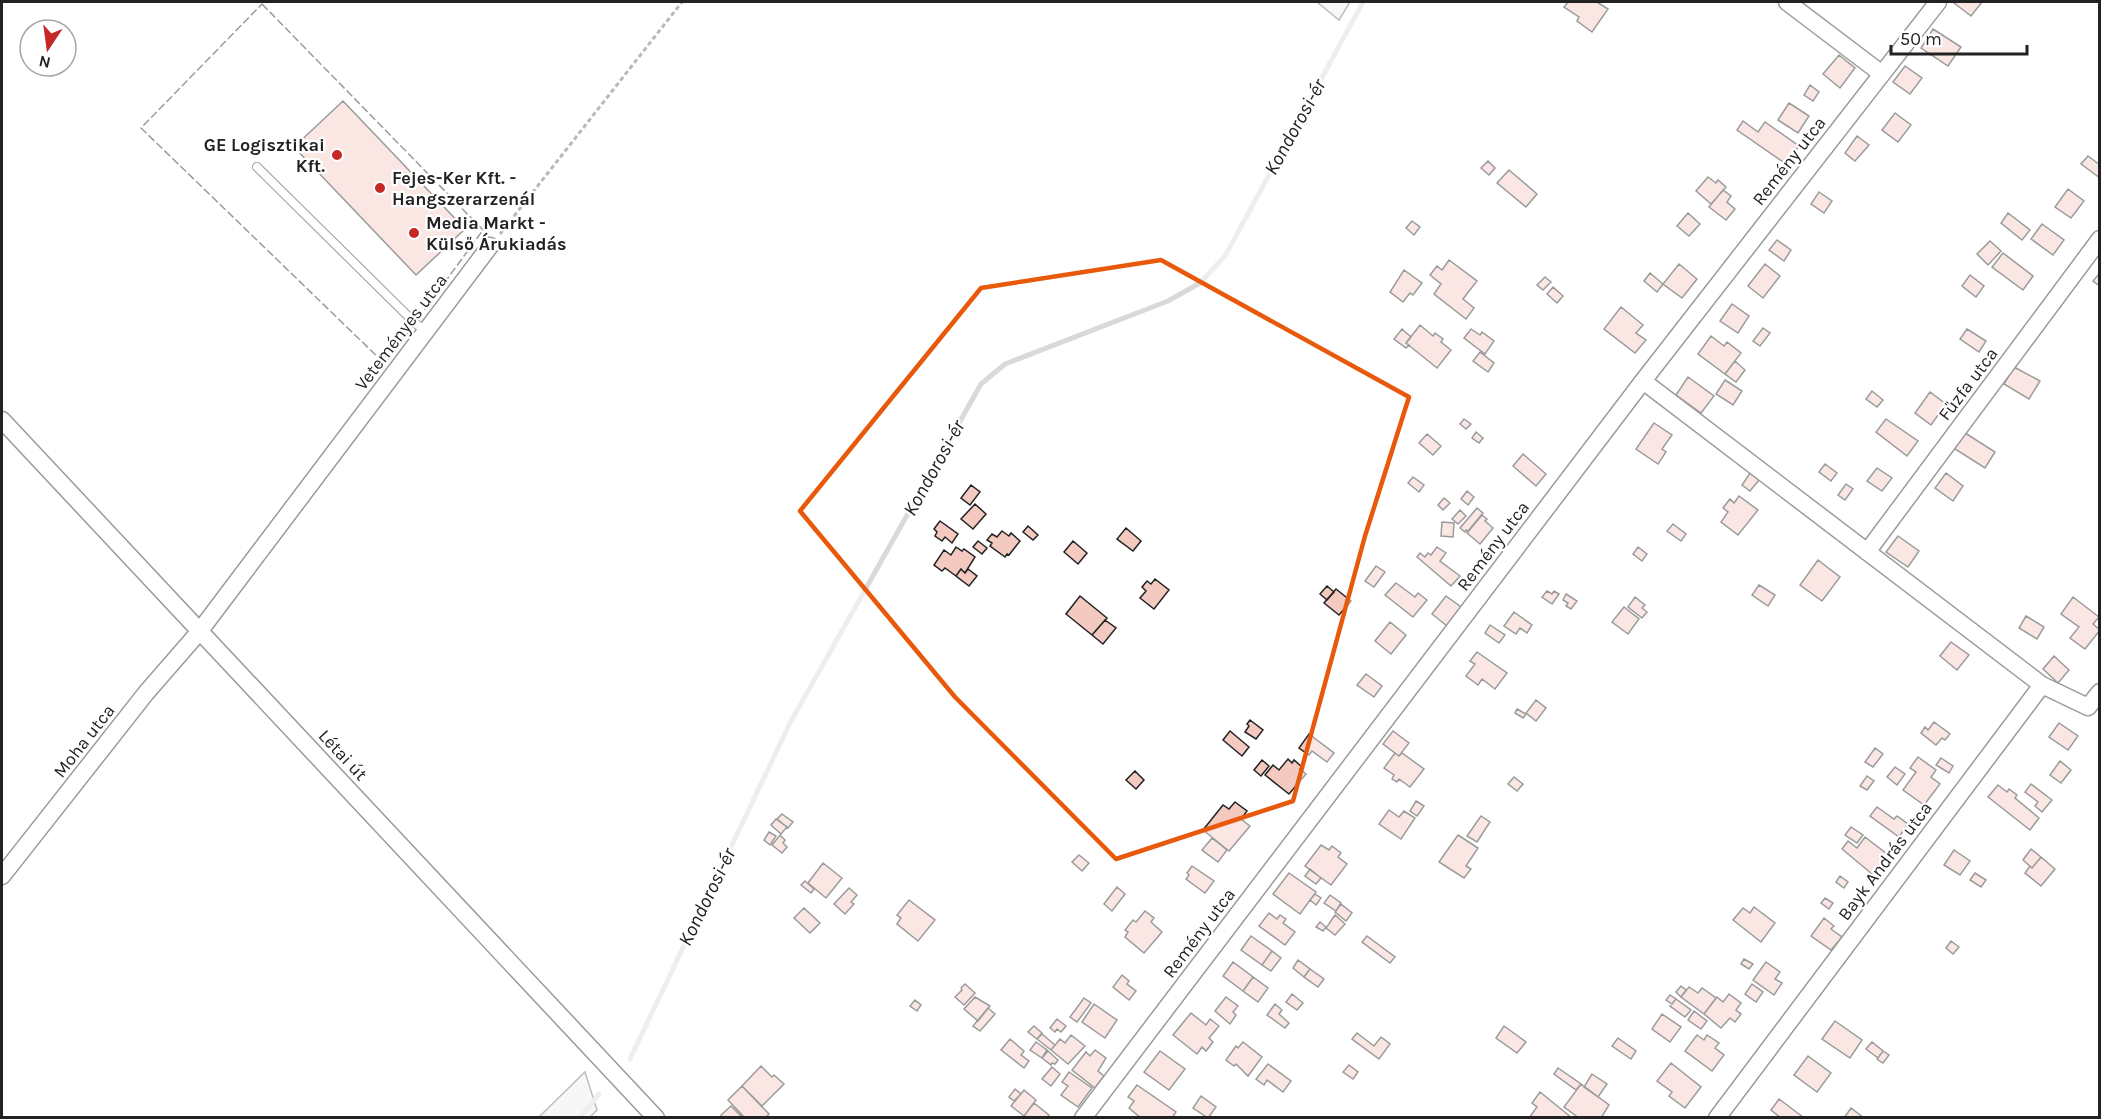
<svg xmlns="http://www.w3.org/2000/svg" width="2101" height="1119" font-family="Karla,sans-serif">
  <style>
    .green { fill: #eee; stroke: #6f6f6f; stroke-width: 1.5 }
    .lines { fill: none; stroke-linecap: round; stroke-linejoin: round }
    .stream { stroke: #d9d9d9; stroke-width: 5 }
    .building { fill: #f3c9c0; stroke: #222; stroke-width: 1.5 }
    .lane-casing { stroke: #222; stroke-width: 10 }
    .street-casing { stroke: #222; stroke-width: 19 }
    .path { stroke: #646464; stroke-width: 3; stroke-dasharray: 4.5 3; stroke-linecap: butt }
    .lane { stroke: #fff; stroke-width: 8 }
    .street { stroke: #fff; stroke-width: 16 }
    .fence { stroke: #222; stroke-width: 1.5; stroke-dasharray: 8 3; stroke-linecap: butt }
    .marked { fill: none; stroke: #e8590c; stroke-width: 4.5; stroke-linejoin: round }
    .poi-dot { fill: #c62828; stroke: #fff; stroke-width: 2 }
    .labels { text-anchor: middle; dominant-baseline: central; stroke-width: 4.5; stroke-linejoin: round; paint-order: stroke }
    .poi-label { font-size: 18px; font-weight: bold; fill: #222; stroke: #fff; text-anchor: start }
    .street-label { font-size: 18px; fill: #222; stroke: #fff }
    .water-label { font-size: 20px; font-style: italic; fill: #222; stroke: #fff }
  </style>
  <rect width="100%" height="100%" fill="#fff"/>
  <!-- green -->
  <path class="green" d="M1317 2H1350L1339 20Z
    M585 1072 597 1110 590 1117H539Z"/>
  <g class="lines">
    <!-- stream -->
    <path class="stream" d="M630 1059 790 723 981 384 1005 364 1168 301 1200 283 1225 256 1363 2
      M580 1118 599 1094"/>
  </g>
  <!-- building -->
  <path class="building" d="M1568 2H1597L1608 9 1592 32 1577 21 1579 17 1564 7Z
    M1955 2H1982L1971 16 1954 3Z
    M1933 29 1961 47 1948 66 1921 48Z
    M1839 55 1855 68 1840 88 1823 74Z
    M1905 66 1922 78 1910 94 1893 82Z
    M1810 85 1819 92 1813 101 1804 95Z
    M343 101 465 229 416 275 294 147Z
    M1789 103 1809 116 1798 133 1778 120Z
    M1895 113 1911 125 1898 142 1882 130Z
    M1743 121 1758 132 1765 122 1799 146 1786 164 1737 130Z
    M1857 136 1869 145 1855 161 1845 153Z
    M2088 156 2100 165V178L2081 164Z
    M1488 161 1495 168 1489 175 1481 168Z
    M1509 170 1537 194 1526 207 1497 183Z
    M1708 177 1716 183 1718 180 1726 187 1711 204 1696 191Z
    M2068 189 2084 201 2071 218 2055 207Z
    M1723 190 1731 196 1727 202 1735 209 1726 220 1709 207Z
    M1819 192 1832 201 1824 213 1811 204Z
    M1688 213 1700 224 1689 236 1677 226Z
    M2008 213 2030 230 2022 240 2001 223Z
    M1412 221 1420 227 1414 235 1406 228Z
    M2042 224 2064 240 2053 255 2031 239Z
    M1777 240 1791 250 1784 261 1769 250Z
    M1990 241 2001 251 1988 265 1977 254Z
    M2003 253 2033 276 2023 290 1992 267Z
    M1449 260 1477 281 1463 299 1474 308 1466 319 1434 294 1441 284 1430 275 1437 266 1442 270Z
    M1679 264 1697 279 1682 298 1663 284Z
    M1765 264 1780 276 1763 298 1748 286Z
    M1404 270 1422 283 1413 295 1410 293 1403 302 1390 292Z
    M1650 273 1663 284 1657 292 1644 281Z
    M2100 273V286L2093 281Z
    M1970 275 1984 286 1976 297 1962 286Z
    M1545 277 1551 282 1543 290 1537 285Z
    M1553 287 1563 296 1557 303 1547 294Z
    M1732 304 1749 316 1738 333 1720 321Z
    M1621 307 1643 325 1636 333 1646 340 1635 353 1604 329Z
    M1420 325 1433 336 1435 333 1443 339 1441 342 1451 350 1437 368 1406 343Z
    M1763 328 1770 333 1760 346 1753 341Z
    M1402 329 1411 337 1406 343 1409 345 1406 348 1394 339Z
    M1471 329 1480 335 1482 332 1494 341 1485 354 1464 338Z
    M1967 329 1986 341 1979 352 1960 339Z
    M1711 336 1724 346 1727 342 1741 353 1725 374 1698 354Z
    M1480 352 1494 363 1488 372 1473 361Z
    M1735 361 1745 370 1736 382 1725 374Z
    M2014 367 2040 381 2029 399 2004 384Z
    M1688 377 1714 396 1701 413 1676 395Z
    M1725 380 1742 391 1733 405 1716 394Z
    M1872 391 1883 400 1877 407 1866 399Z
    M1930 392 1946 404 1931 425 1915 413Z
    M1464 419 1471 424 1466 429 1460 424Z
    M1886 419 1918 441 1907 456 1876 432Z
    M1654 423 1672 435 1662 449 1666 452 1658 464 1636 449Z
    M1962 431 1995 452 1985 468 1952 447Z
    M1476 432 1483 438 1479 443 1472 438Z
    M1427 434 1441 446 1433 455 1419 443Z
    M1523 454 1546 474 1536 486 1513 466Z
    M1825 464 1837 473 1831 481 1819 472Z
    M1877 468 1892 478 1882 491 1867 481Z
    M1750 473 1759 480 1750 491 1742 485Z
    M1946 473 1963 486 1953 501 1935 488Z
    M1413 477 1424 485 1419 492 1408 483Z
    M1846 484 1853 489 1845 500 1838 495Z
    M971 485 980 492 970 505 961 498Z
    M1467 491 1474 497 1468 505 1461 499Z
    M1739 496 1758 510 1738 535 1721 522 1728 512 1723 508 1730 499 1734 503Z
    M1444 498 1450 503 1443 510 1438 505Z
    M975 504 986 514 973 529 961 519Z
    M1477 508 1483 513 1468 531 1466 530 1465 532 1460 528Z
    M1460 510 1466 516 1458 524 1452 519Z
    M1482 515 1487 519 1485 521 1493 528 1480 544 1467 533Z
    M940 521 958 534 952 543 945 537 942 541 935 536 937 532 934 529Z
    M1442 522 1454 523 1453 537 1441 536Z
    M1673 524 1686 534 1681 541 1667 531Z
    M1028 526 1038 535 1033 540 1023 532Z
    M1126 528 1141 541 1133 551 1117 539Z
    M1002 531 1009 536 1011 533 1020 541 1009 555 1007 554 1005 557 990 546 992 543 987 540 992 534 997 537Z
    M1898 536 1919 551 1908 567 1886 552Z
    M978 541 987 548 982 554 973 547Z
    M1073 541 1087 553 1078 564 1064 552Z
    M956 547 962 551 964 549 975 557 965 573 961 569 956 576 945 568 942 571 934 565 944 550 951 555Z
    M1437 547 1446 553 1440 561 1460 576 1451 586 1417 557 1420 553 1425 557 1428 553 1431 555Z
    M1638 547 1647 554 1642 561 1633 554Z
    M1818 560 1840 577 1822 601 1800 585Z
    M1376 566 1385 572 1374 587 1365 581Z
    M961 569 965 573 968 569 977 576 969 586 956 576Z
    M1155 579 1169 590 1154 609 1140 598 1146 591 1142 587 1147 581 1151 584Z
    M1396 583 1415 597 1418 593 1427 600 1413 617 1385 595Z
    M1759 585 1775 595 1768 606 1752 595Z
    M1327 586 1334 592 1327 600 1320 594Z
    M1336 589 1351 601 1339 615 1324 603Z
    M1547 591 1552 594 1554 591 1559 594 1552 604 1542 597Z
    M1566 594 1577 601 1571 609 1566 606 1568 603 1563 600Z
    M1080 596 1107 618 1092 635 1066 614Z
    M1446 596 1461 607 1447 626 1432 614Z
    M1635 597 1645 605 1642 608 1647 612 1642 618 1628 607Z
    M2073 597 2099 617 2093 624 2100 630 2085 649 2070 638 2079 627 2061 614Z
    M1624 607 1639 619 1628 634 1612 622Z
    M1514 612 1532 625 1527 633 1520 628 1516 634 1504 626Z
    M2026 616 2044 627 2037 639 2019 628Z
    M1105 620 1116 628 1103 644 1092 635Z
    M1390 622 1406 635 1391 654 1375 641Z
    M1490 625 1505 635 1499 643 1485 633Z
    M1951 642 1969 655 1957 670 1940 656Z
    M1477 652 1507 673 1495 689 1482 679 1478 685 1466 676 1475 664 1470 661Z
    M2054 656 2069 670 2058 683 2043 669Z
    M1366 674 1382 686 1374 697 1357 685Z
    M1536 700 1546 708 1536 721 1526 713Z
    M1517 709 1526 714 1523 718 1515 713Z
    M1250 720 1263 730 1256 739 1245 732 1249 726 1247 724Z
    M1934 722 1950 734 1945 740 1942 738 1936 745 1921 733 1925 727 1928 730Z
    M2059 723 2078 736 2068 750 2049 737Z
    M1230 731 1249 747 1242 756 1223 740Z
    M1393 731 1409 743 1399 756 1383 744Z
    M1309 734 1334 753 1327 762 1312 751 1309 755 1299 748Z
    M1875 748 1883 754 1873 767 1865 762Z
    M1395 753 1399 756 1402 753 1424 769 1410 787 1399 779 1397 782 1392 779 1394 775 1384 768Z
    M1918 757 1936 770 1931 777 1940 784 1924 805 1903 790 1916 772 1910 768Z
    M1941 758 1953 766 1949 773 1936 765Z
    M1288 759 1292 763 1294 760 1302 767 1300 769 1306 774 1289 794 1265 775 1273 765 1279 770Z
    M1262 760 1269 766 1261 776 1254 770Z
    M2060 761 2071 770 2061 783 2050 775Z
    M1895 767 1905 774 1897 785 1887 777Z
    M1135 771 1144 780 1136 789 1126 780Z
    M1867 776 1874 781 1867 790 1860 786Z
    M1514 777 1523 784 1517 791 1508 784Z
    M2031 784 2052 800 2042 812 2035 806 2038 802 2025 792Z
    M1998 785 2007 792 2009 789 2017 795 2015 798 2039 818 2030 830 1988 797Z
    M1416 801 1424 806 1417 816 1410 811Z
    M1235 802 1247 811 1241 819 1250 826 1229 851 1203 830 1223 805 1229 809Z
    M1877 807 1894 819 1897 816 1908 824 1899 837 1870 816Z
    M1389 810 1399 817 1404 811 1415 818 1401 839 1379 824Z
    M782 814 793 822 788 828 777 819Z
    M1481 816 1490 822 1477 842 1467 836Z
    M776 819 787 827 781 834 771 825Z
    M1851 827 1863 835 1857 843 1845 835Z
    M769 832 776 836 770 845 764 840Z
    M780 835 785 840 783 843 787 847 782 853 772 845Z
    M1458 835 1478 848 1466 866 1471 869 1464 878 1439 862Z
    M1865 837 1887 854 1872 874 1842 849 1848 841 1857 848Z
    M1212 838 1227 850 1218 862 1202 850Z
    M1321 845 1329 850 1332 846 1341 853 1338 857 1347 864 1331 885 1305 866Z
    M2031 849 2041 857 2032 868 2023 860Z
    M1954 850 1970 861 1960 875 1944 865Z
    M1079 855 1089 863 1082 871 1072 862Z
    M2041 857 2055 869 2041 886 2025 873 2030 866 2032 868Z
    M823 863 842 878 826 898 808 883Z
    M1192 866 1214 881 1205 893 1186 879 1189 875 1187 873Z
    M1310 869 1321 878 1316 884 1305 876Z
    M1289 873 1316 892 1300 914 1273 894Z
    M1975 873 1986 880 1981 887 1970 880Z
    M1840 876 1848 882 1844 888 1836 882Z
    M805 881 814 889 811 893 801 885Z
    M1117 887 1125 894 1112 911 1104 904Z
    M849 888 857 895 851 902 854 904 845 914 834 904Z
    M1315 894 1321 898 1316 905 1310 900Z
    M1330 895 1341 903 1336 911 1324 903Z
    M1825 898 1833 903 1829 909 1821 903Z
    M909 900 935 920 918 941 897 924 901 918 897 915Z
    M1341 904 1352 913 1346 921 1335 912Z
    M1754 907 1775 923 1761 942 1733 920 1743 908 1750 913Z
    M804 908 820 923 810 933 794 918Z
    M1145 911 1154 918 1151 922 1162 932 1144 953 1125 937 1128 932 1125 930 1133 920 1136 922Z
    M1269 913 1277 919 1280 915 1286 919 1283 923 1295 932 1285 945 1259 926Z
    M1335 915 1345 924 1335 935 1326 928Z
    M1824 918 1834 926 1831 929 1842 937 1831 950 1811 936Z
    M1320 922 1326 927 1323 931 1316 927Z
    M1251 936 1272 951 1262 965 1241 950Z
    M1367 936 1395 957 1390 963 1362 942Z
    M1951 941 1959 947 1953 954 1946 948Z
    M1272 951 1281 958 1271 971 1262 965Z
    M1744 959 1753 964 1749 969 1741 964Z
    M1298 960 1310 969 1304 977 1293 968Z
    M1233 962 1253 977 1243 991 1223 976Z
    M1766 962 1780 972 1775 979 1782 983 1774 995 1753 980Z
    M1310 969 1324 979 1318 987 1304 977Z
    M1122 975 1129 981 1127 984 1136 991 1129 1000 1113 987Z
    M1253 977 1268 988 1258 1002 1243 991Z
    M965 984 975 993 964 1005 955 997 962 990 961 988Z
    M1752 984 1763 992 1756 1002 1745 994Z
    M1681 986 1686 990 1681 997 1676 992Z
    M1689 987 1698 993 1702 988 1716 998 1704 1014 1681 997Z
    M1292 994 1303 1003 1297 1010 1286 1002Z
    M1729 994 1741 1003 1736 1010 1741 1014 1735 1022 1730 1018 1721 1028 1704 1014 1717 997 1723 1002Z
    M1670 995 1676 999 1672 1004 1666 1000Z
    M975 997 990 1006 978 1021 964 1009Z
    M1226 997 1238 1006 1233 1012 1236 1015 1230 1024 1215 1011Z
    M1084 998 1091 1003 1077 1022 1070 1017Z
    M1676 999 1691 1010 1685 1017 1670 1006Z
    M915 1000 921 1005 917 1011 910 1006Z
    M1094 1004 1117 1020 1105 1038 1082 1022Z
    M1275 1004 1282 1010 1279 1014 1289 1023 1285 1028 1267 1015Z
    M988 1008 995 1014 980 1031 973 1026Z
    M1694 1011 1707 1021 1701 1029 1688 1020Z
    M1191 1013 1206 1025 1210 1019 1219 1026 1209 1038 1213 1042 1206 1051 1202 1047 1197 1054 1173 1035Z
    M1662 1014 1681 1027 1670 1042 1652 1029Z
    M1057 1019 1066 1026 1061 1032 1057 1029 1055 1032 1050 1028Z
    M1835 1021 1862 1040 1850 1058 1822 1039Z
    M1034 1026 1042 1033 1037 1039 1028 1032Z
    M1504 1026 1526 1042 1517 1053 1496 1038Z
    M1357 1033 1374 1046 1381 1037 1390 1044 1379 1059 1352 1039Z
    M1042 1034 1055 1045 1051 1050 1037 1039Z
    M1071 1035 1085 1046 1068 1064 1051 1050 1060 1039 1065 1043Z
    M1697 1035 1704 1040 1707 1035 1719 1043 1715 1048 1724 1055 1712 1071 1685 1051Z
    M1618 1038 1636 1051 1631 1059 1612 1046Z
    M1010 1039 1024 1051 1021 1055 1029 1061 1024 1068 1001 1050Z
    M1036 1042 1047 1050 1042 1058 1030 1050Z
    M1243 1042 1262 1057 1248 1076 1236 1064 1234 1066 1226 1060 1236 1046 1238 1048Z
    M1872 1042 1883 1051 1878 1058 1866 1049Z
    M1095 1050 1106 1058 1098 1071 1104 1076 1095 1088 1072 1070 1086 1052 1090 1056Z
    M1048 1051 1058 1060 1055 1064 1052 1063 1051 1065 1042 1058Z
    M1160 1051 1185 1069 1169 1090 1144 1072Z
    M1883 1051 1889 1055 1883 1063 1877 1059Z
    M1808 1056 1831 1073 1817 1092 1794 1075Z
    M1671 1063 1701 1087 1685 1108 1669 1096 1672 1092 1657 1081Z
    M1268 1064 1291 1081 1283 1092 1267 1080 1264 1085 1256 1079Z
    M1349 1065 1358 1072 1353 1079 1343 1072Z
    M761 1066 772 1077 774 1075 784 1084 762 1106 742 1086Z
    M1052 1067 1060 1074 1051 1086 1042 1079Z
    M1558 1068 1581 1084 1576 1090 1554 1074Z
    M1069 1072 1092 1088 1078 1107 1061 1095 1068 1086 1062 1082Z
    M1592 1074 1607 1084 1598 1097 1584 1087Z
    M1581 1084 1609 1105 1601 1118H1579L1564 1107Z
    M1137 1085 1176 1112 1172 1118H1141L1129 1108 1134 1101 1128 1097Z
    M742 1086 769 1114 765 1118H745L728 1100Z
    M1015 1089 1021 1094 1014 1101 1009 1097Z
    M1024 1090 1036 1100 1024 1116 1011 1106Z
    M1540 1092 1572 1118H1529L1537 1107 1532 1103Z
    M1201 1096 1216 1107 1208 1118 1193 1108Z
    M1779 1099 1803 1117 1802 1118H1781L1771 1110Z
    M1034 1103 1049 1115 1046 1118H1026L1024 1116Z
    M731 1106 743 1118H723L721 1115Z
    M1851 1108 1864 1118H1844Z"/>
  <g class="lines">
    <defs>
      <path id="lane" d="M257 167 415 323 426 331"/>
      <path id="street" d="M1787 2 1882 74
        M1643 381 2042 685
        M2 420 656 1118
        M1867 552 2100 239
        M2 876 146 693 199 632 490 246
        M1083 1118 1643 381 1938 2
        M1717 1118 2042 685 2088 707 2100 692"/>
    </defs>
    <!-- lane casing -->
    <use href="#lane" class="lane-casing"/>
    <!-- street casing -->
    <use href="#street" class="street-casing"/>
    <!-- path -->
    <path class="path" d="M500 234 682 2"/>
    <!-- lane -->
    <use href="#lane" class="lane"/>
    <!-- street -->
    <use href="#street" class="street"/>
    <!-- fence -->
    <path class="fence" d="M262 4 483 230 385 364 141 128Z"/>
  </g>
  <!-- marked area -->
  <path d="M0 0H2101V1119H0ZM1161 260 1409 397 1365 536 1293 801 1116 859 955 697 800 511 981 288Z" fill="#fff" fill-opacity=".55" fill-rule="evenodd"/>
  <path class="marked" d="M1161 260 1409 397 1365 536 1293 801 1116 859 955 697 800 511 981 288Z"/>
  <!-- markers -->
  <g class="poi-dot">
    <circle cx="337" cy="155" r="6"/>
    <circle cx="380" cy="188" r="6"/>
    <circle cx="414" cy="233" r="6"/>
  </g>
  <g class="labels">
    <!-- poi labels -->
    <g class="poi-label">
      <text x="325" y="145" text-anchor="end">GE Logisztikai<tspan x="325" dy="21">Kft.</tspan></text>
      <text x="392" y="178">Fejes-Ker Kft. -<tspan x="392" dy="21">Hangszerarzenál</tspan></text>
      <text x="426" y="223">Media Markt -<tspan x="426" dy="21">Külső Árukiadás</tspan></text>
    </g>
    <!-- street labels -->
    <g class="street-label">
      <text transform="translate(1789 161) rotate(-52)">Remény utca</text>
      <text transform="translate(401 332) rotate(-53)">Veteményes utca</text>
      <text transform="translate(1968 384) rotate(-53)">Fűzfa utca</text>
      <text transform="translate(1493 546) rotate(-53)">Remény utca</text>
      <text transform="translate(84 741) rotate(-52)">Moha utca</text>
      <text transform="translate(343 755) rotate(47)">Létai út</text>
      <text transform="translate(1885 861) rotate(-53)">Bayk András utca</text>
      <text transform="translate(1199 933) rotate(-53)">Remény utca</text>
    </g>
    <!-- water labels -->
    <g class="water-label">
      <text transform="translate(1295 127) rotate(-61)">Kondorosi-ér</text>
      <text transform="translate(934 468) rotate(-61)">Kondorosi-ér</text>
      <text transform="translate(707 897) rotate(-64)">Kondorosi-ér</text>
    </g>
  </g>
  <!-- border -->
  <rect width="2101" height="1119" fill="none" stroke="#222222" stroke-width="6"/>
  <!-- north arrow -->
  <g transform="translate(48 48) rotate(193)"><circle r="28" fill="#ffffff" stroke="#a7a7a7" stroke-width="1.5"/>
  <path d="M0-4.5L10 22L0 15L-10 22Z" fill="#c62828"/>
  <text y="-9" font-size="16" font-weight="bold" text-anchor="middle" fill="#222222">N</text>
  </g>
  <!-- scale -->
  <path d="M1891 45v9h136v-9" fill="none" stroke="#222222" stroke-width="3"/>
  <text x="1900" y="45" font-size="18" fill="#222222" stroke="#ffffff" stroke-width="4.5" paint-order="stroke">50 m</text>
</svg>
